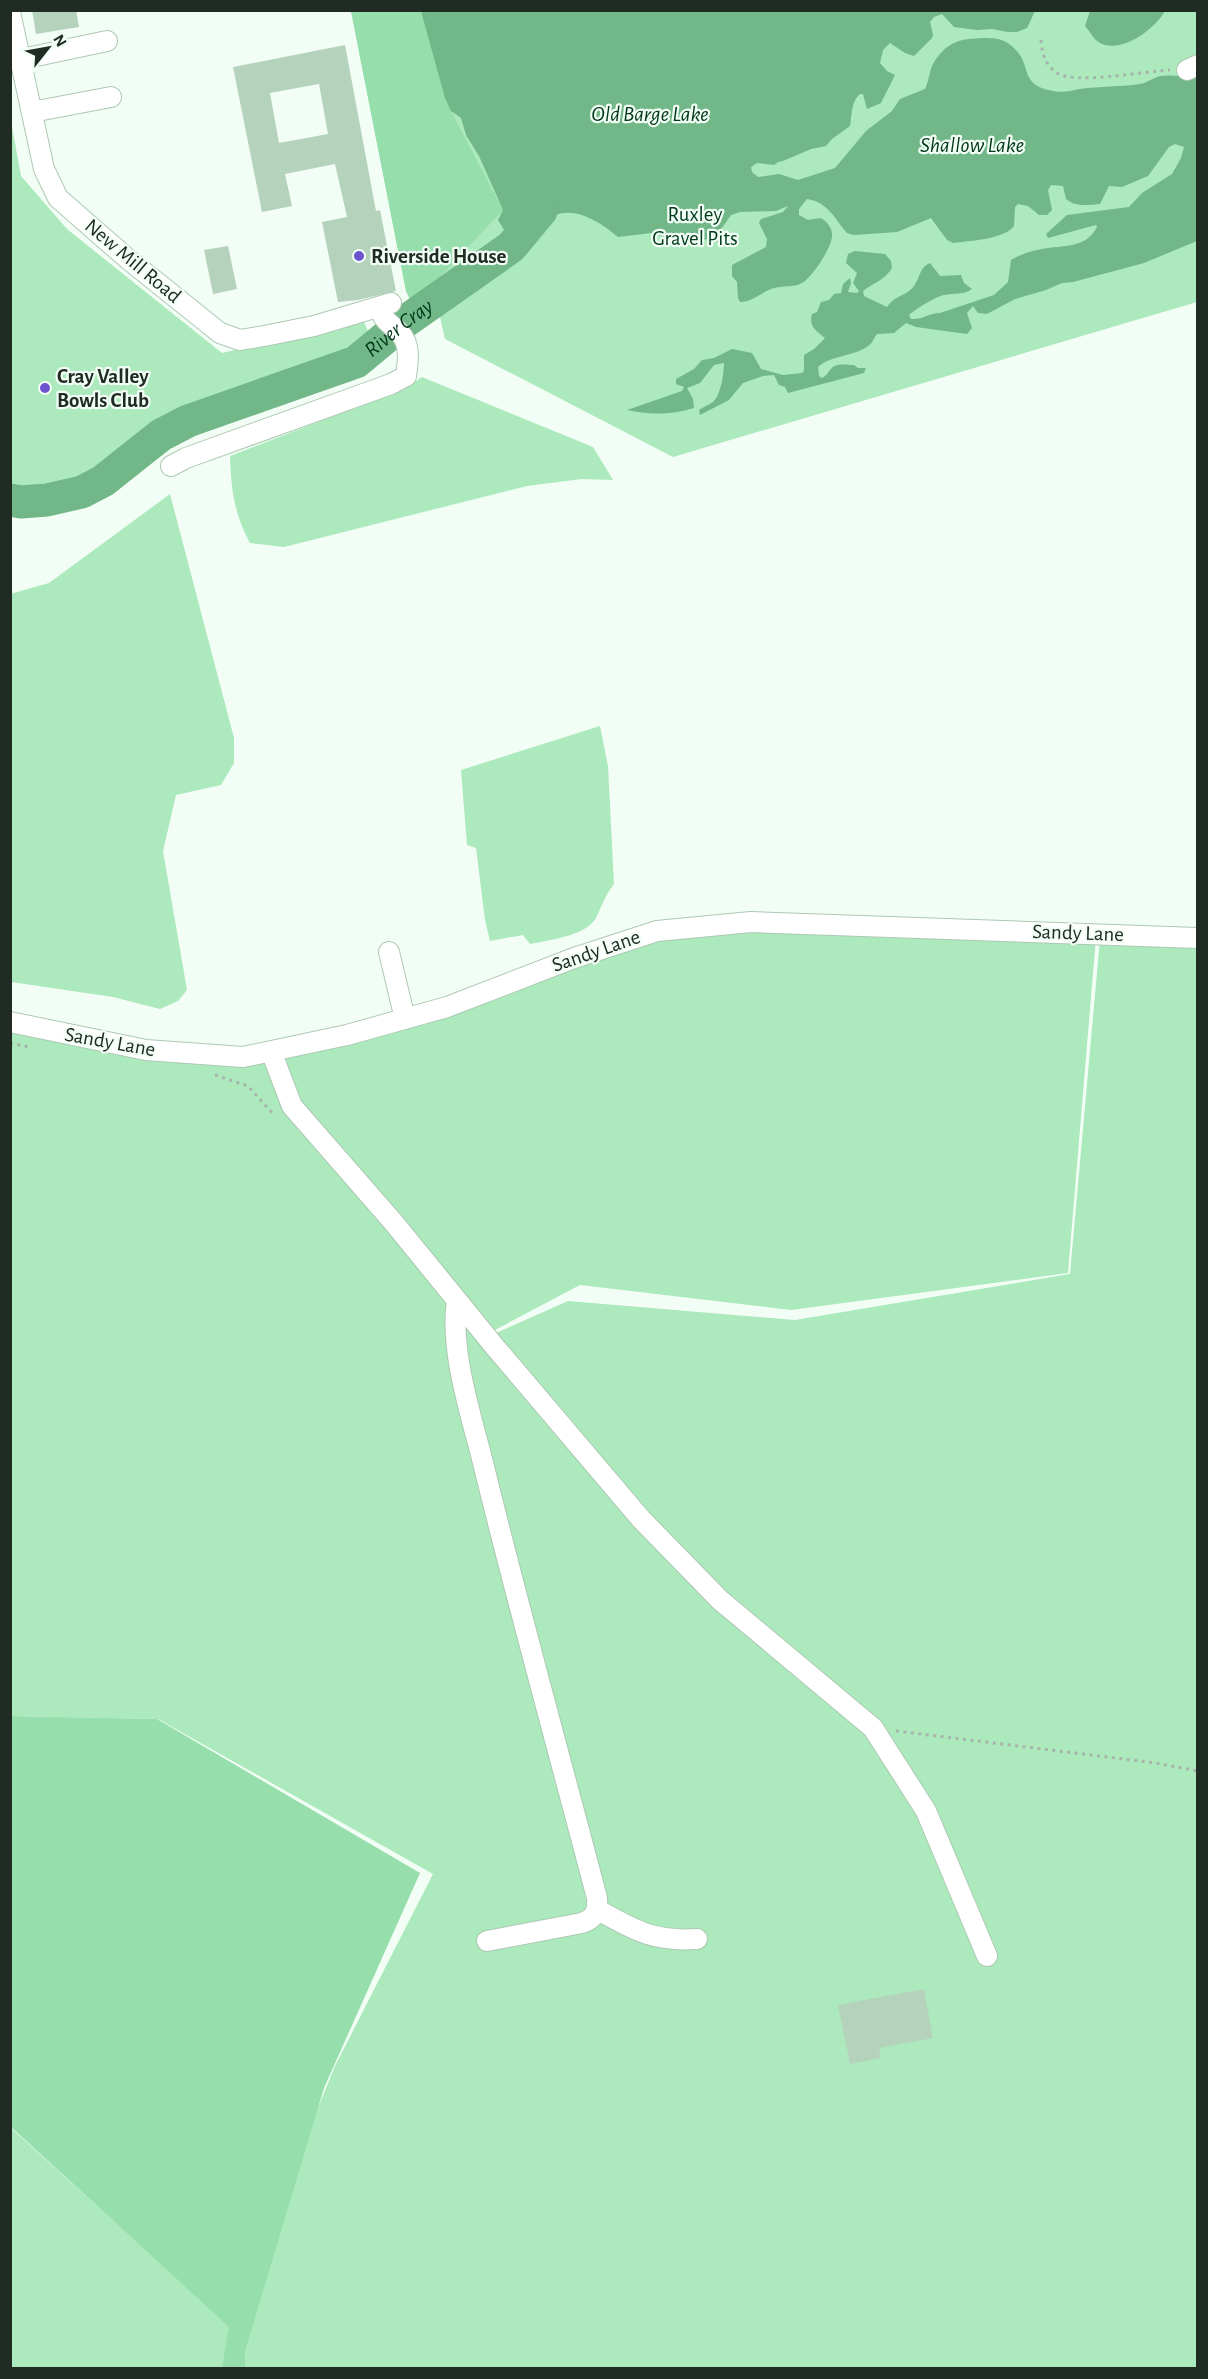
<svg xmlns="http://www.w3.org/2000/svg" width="1208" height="2379" font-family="'Alegreya Sans',sans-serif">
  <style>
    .green { fill: #ace9bd }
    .forest { fill: #96deac }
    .water { fill: #71b787 }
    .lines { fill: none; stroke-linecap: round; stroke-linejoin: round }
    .river { stroke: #71b787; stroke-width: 33 }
    .building { fill: #b5d2bd; fill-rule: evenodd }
    .minor-casing { stroke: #adc9b4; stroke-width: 22 }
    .path { stroke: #a8b4ab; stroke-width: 3; stroke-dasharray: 3 4.5; stroke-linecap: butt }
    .minor { stroke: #fff; stroke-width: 20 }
    .poi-dot { fill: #6c54ce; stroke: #f2fef5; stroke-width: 2 }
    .labels { text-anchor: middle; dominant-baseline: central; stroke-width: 4.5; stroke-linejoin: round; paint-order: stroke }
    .park-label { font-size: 21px; fill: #003a1b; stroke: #f2fef5 }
    .poi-label { font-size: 21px; font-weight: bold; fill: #202b23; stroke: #f2fef5; text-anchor: start }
    .street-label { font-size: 21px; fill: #202b23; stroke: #f2fef5 }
    .water-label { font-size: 22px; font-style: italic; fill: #003819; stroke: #f2fef5 }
  </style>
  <rect width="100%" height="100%" fill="#f2fef5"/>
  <!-- green -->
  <path class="green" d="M351 11H1197V302L673 457 445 339 433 286 413 306 406 291Z
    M10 116 21 176 67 229 222 353 363 320 373 342 354 354 183 419 151 435 100 476 61 491 31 493 11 488Z
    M422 377 593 447 613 480 582 479 527 486 284 547 250 543C234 514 231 488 230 456L406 388Z
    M170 494 234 738V763L221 785 176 795 163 851 187 990 178 1001 160 1009 113 997 11 982 10 594 49 583Z
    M600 726 608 766 614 884C605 896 602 905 596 918 586 936 549 940 530 944L523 935 490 941 485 920 476 848 467 845 461 770Z
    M752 924 1096 937 1068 1273 791 1310 580 1285 495 1330 297 1105 278 1054 658 933Z
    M1100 939 1197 944V2368H11L10 2127 229 2326 335 2066 433 1874 158 1719 11 1716V1023L270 1058 290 1110 485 1338 568 1301 795 1320 1070 1274Z"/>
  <!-- forest -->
  <path class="forest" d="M351 11H423L451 111 503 210 413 306 406 291Z
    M10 1716 157 1719 420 1873 324 2088 245 2351V2368H222L229 2327 11 2127Z"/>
  <!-- water -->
  <path class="water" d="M421 11H1035L1027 28 1017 32H1008L992 29 977 30 954 27 942 14 934 17 930 22 933 35 932 38 914 56 905 53 890 43 883 50 880 63 887 71 895 75 881 103 867 109 863 94H860C851 101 852 115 850 126L832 139 826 146 811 149 783 161 778 162 774 165 757 163 751 167 752 172 758 177 779 174 798 180 835 168 866 131 892 111 900 99 925 89C930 79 929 68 936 59 950 40 962 39 983 38 998 38 1005 39 1016 50 1032 67 1019 85 1053 91 1063 93 1070 91 1080 89 1100 86 1120 87 1140 84 1147 83 1154 77 1161 76 1174 74 1185 78 1197 77V241L1144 263 1073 282 1062 283 1046 290 1015 299 987 314 978 313 973 306 967 313 972 328 967 334 916 327 906 323 894 333 877 334C873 339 873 343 868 346 853 357 831 355 818 367L819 376 822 378C828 375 828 371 833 367 838 363 848 365 854 365L858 368H866L864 373 788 393 785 387 779 385 774 375 763 376 743 383 729 400 700 415 699 410C703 407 709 405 713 402 721 395 724 373 724 363L714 365 700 383 687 388 693 399 694 408C671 415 649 415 627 410L682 391 684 387 676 384V379L694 369 702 360 714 358 732 349 752 353 761 369 783 375 802 373 804 371V355L814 349 825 338C817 332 808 326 812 314L817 312 821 302 829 300 834 294 841 293 843 284 850 278 851 283 848 292 857 293 859 291 853 283 857 273 846 263 848 254 855 251 885 254 891 261 892 268C885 280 873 283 863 291L864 296 887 307C895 295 907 296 914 286 921 276 919 268 930 263L940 276 961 275 964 283 972 289C963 295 955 293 944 295 937 296 914 310 909 315L911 319C922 320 929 313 940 313L994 295 1008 282 1011 260C1021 254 1031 251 1042 249 1063 245 1086 249 1097 227L1096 225 1048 238 1046 234 1067 215 1129 207 1142 193 1172 174 1181 158 1184 147 1175 144 1169 147 1148 176 1122 187 1109 186 1100 204C1088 205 1075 207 1066 199L1063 186 1051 185 1048 190 1052 210 1047 215H1039L1028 206 1018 204 1015 207 1014 226C1005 239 969 241 953 243L947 240 931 218 897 232 854 235 847 233C835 219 828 202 807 199L799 209V215L808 220 821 218C827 222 833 228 832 237 831 248 812 278 802 283 793 288 784 285 774 288 763 291 752 302 740 302L738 298 737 282 732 276V265L766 247 767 239 759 223 761 219 783 212 788 206 776 211 740 212 731 215 719 232 718 243 712 238 695 242 677 240 651 233 618 237C602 223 572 203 550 218 538 228 529 241 517 251L498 220 503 210 479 156 466 135 461 118 451 111 445 98Z
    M1090 11V10L1165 11C1155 29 1119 57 1097 41 1092 37 1089 30 1085 26Z"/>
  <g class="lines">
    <!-- river -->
    <path class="river" id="s1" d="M10 500 21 502 47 500 82 492 103 481 161 435 188 421 356 362 403 323 511 247 541 211"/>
  </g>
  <!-- building -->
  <path class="building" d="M32 10H76L79 27 36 34Z
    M345 45 376 211 380 210 396 291 358 300 338 302 322 222 347 217 335 164 285 174 292 206 262 212 233 67ZM319 84 328 134 279 143 270 93Z
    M228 246 237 289 213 294 204 250Z
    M924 1989 933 2038 879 2048 881 2058 850 2064 838 2005Z"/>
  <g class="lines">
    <defs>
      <path id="minor" d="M10 12 44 169 58 198 129 260 220 333 240 340 264 336 314 326 391 303
        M22 59 107 41
        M1187 70 1198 65
        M32 112 111 97
        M171 466 186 458 391 384 406 376C408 362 411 345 400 333 390 323 384 322 379 307
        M389 952 405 1019
        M10 1022 146 1050 243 1057 347 1035 447 1007 574 958 657 931 751 922 1198 938
        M271 1051 292 1106 394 1223 495 1347 641 1519 720 1600 873 1728 926 1811 987 1956
        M457 1301C449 1354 474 1423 486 1475 521 1617 560 1757 597 1898 598 1912 595 1918 582 1923L487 1941
        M598 1910C634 1930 653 1942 697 1939"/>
    </defs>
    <!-- minor casing -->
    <use href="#minor" class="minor-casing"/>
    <!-- path -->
    <path class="path" d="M1041 40C1042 53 1045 65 1057 73 1075 85 1145 71 1170 70
      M10 1043 29 1047
      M215 1075 248 1086 275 1116
      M896 1731 1156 1763 1198 1771"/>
    <!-- minor -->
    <use href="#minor" class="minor"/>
  </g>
  <!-- markers -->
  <g class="poi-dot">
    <circle cx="359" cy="256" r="6"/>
    <circle cx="45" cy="388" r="6"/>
  </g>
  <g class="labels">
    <!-- park labels -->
    <g class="park-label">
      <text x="695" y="214">Ruxley<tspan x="695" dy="24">Gravel Pits</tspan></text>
    </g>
    <!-- poi labels -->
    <g class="poi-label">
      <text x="371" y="256">Riverside House</text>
      <text x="57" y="376">Cray Valley<tspan x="57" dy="24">Bowls Club</tspan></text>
    </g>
    <!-- street labels -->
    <g class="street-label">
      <text transform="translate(133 261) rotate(40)">New Mill Road</text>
      <text transform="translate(1078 933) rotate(2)">Sandy Lane</text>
      <text transform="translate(596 951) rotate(-19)">Sandy Lane</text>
      <text transform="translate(110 1042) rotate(10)">Sandy Lane</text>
    </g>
    <!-- water labels -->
    <g class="water-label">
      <text x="650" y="114">Old Barge Lake</text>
      <text x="972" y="145">Shallow Lake</text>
      <text stroke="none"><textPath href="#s1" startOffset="434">River Cray</textPath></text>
    </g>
  </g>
  <!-- border -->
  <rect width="1208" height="2379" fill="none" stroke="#202b23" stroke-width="24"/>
  <!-- north arrow -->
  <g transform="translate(48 48) rotate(59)" stroke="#f2fef5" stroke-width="4.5" paint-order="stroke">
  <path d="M0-4.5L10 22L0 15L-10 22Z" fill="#202b23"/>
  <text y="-9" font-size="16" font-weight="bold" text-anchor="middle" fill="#202b23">N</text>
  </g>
</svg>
